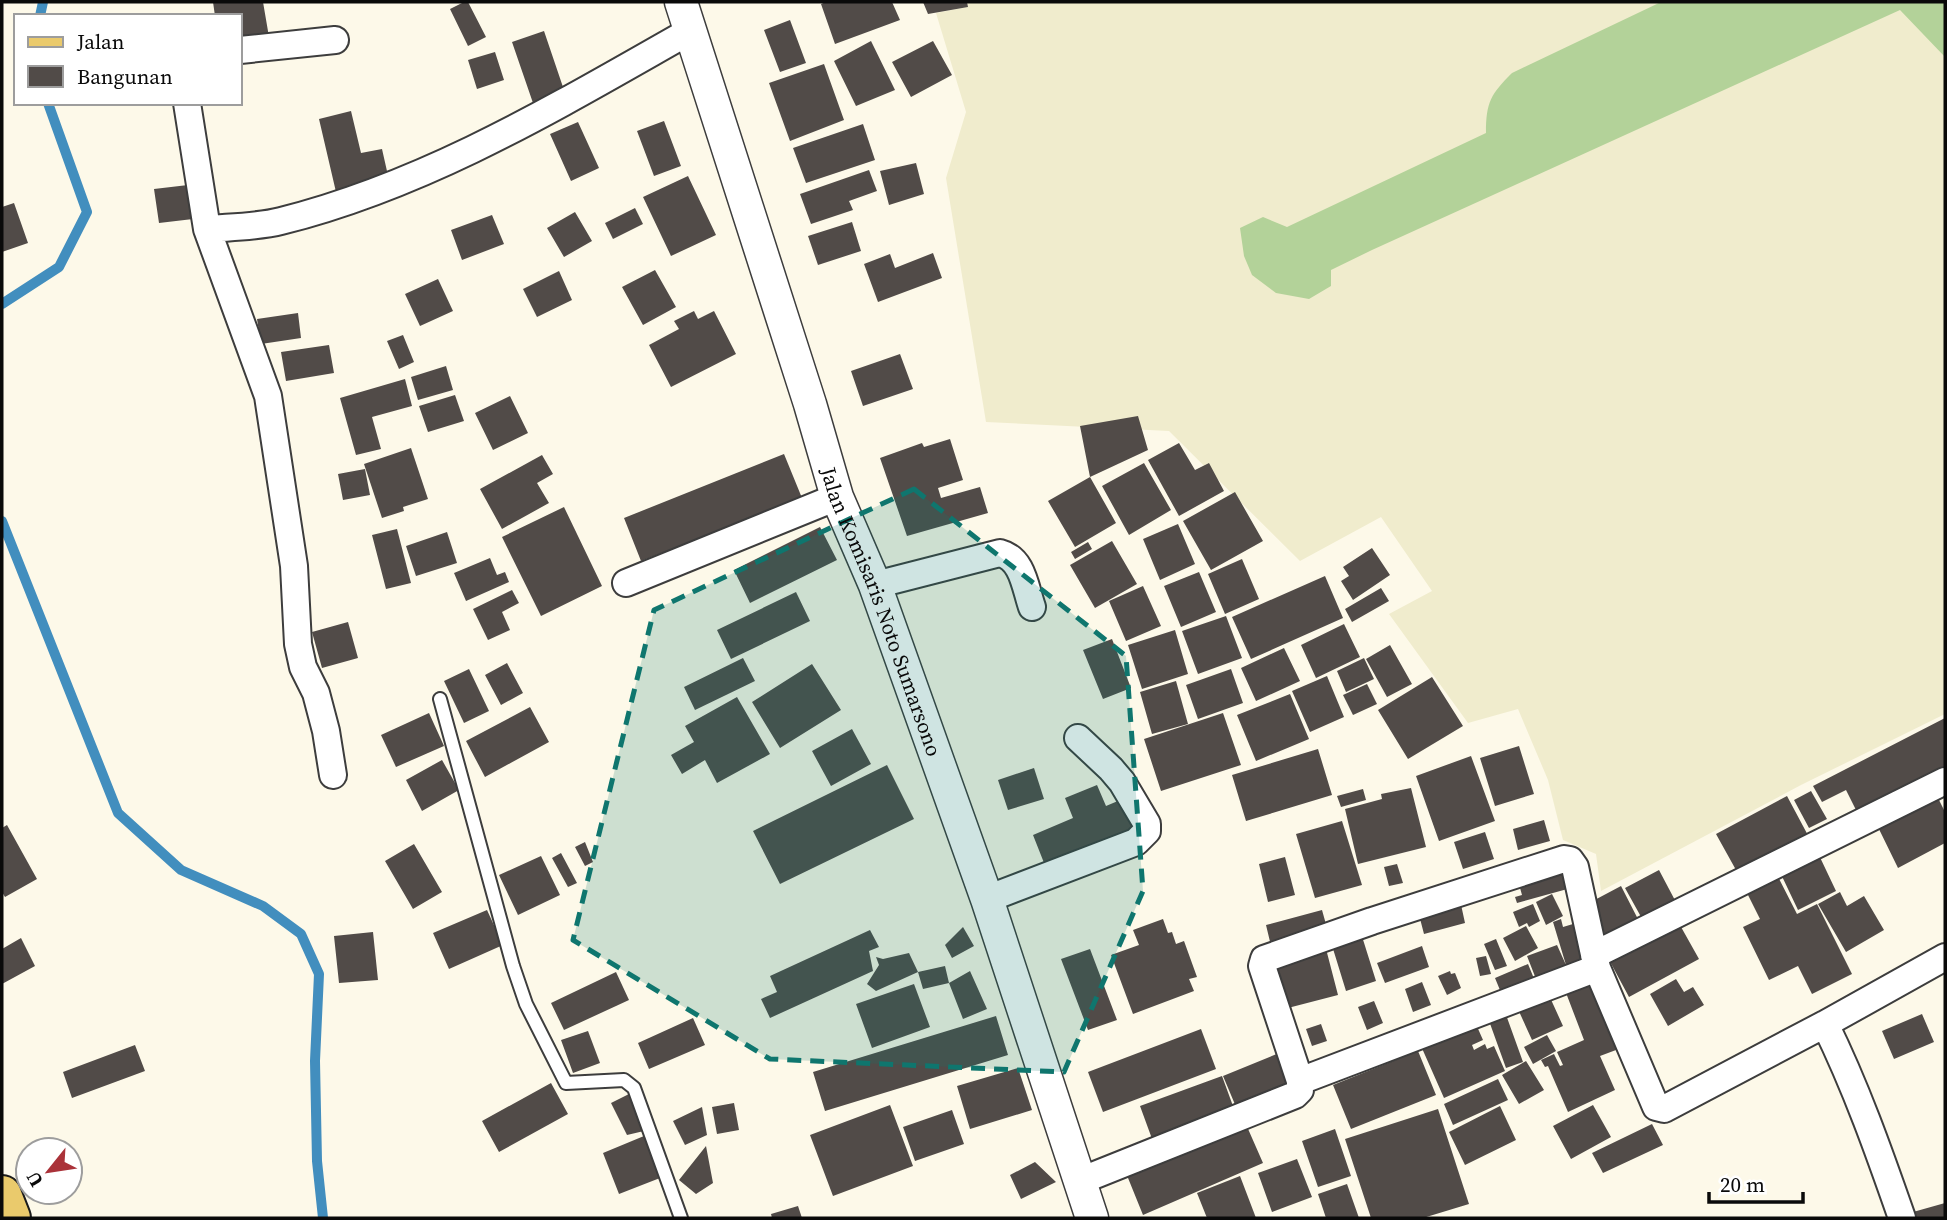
<svg xmlns="http://www.w3.org/2000/svg" width="1947" height="1220" font-family="'Source Serif 4',serif">
  <style>
    .farmland { fill: #f0eccd }
    .forest { fill: #b3d299 }
    .lines { fill: none; stroke-linecap: round; stroke-linejoin: round }
    .stream { stroke: #428ebe; stroke-width: 10 }
    .building { fill: #514b48 }
    .service-casing { stroke: #3d3d3d; stroke-width: 16 }
    .minor-casing { stroke: #3d3d3d; stroke-width: 30 }
    .tertiary-casing { stroke: #3d3d3d; stroke-width: 35 }
    .primary-casing { stroke: #1b1b1b; stroke-width: 42 }
    .service { stroke: #fff; stroke-width: 12 }
    .minor { stroke: #fff; stroke-width: 26 }
    .tertiary { stroke: #fff; stroke-width: 32 }
    .primary { stroke: #eaca6c; stroke-width: 38 }
    .marked { fill: #0f766e; fill-opacity: 0.2; stroke: #0f766e; stroke-width: 5; stroke-dasharray: 14 9; stroke-linejoin: round }
    .labels { text-anchor: middle; dominant-baseline: central; stroke-width: 7; stroke-linejoin: round; paint-order: stroke }
    .street-label { font-size: 21px; fill: #0a0a0a; stroke: #fff }
  </style>
  <rect width="100%" height="100%" fill="#fdf9e9"/>
  <!-- farmland -->
  <path class="farmland" d="M967 2H1945V714L1801 785 1601 891 1596 854 1563 840 1548 780 1518 709 1468 723 1389 614 1432 591 1381 517 1300 561 1169 431 986 422 946 178 966 112 936 13 968 7Z"/>
  <!-- forest -->
  <path class="forest" d="M1661 2H1945V57L1900 10 1372 250 1331 270V286L1309 299 1276 293 1252 275 1244 256 1240 228 1263 217 1287 227 1486 133C1486 102 1491 94 1512 73Z"/>
  <g class="lines">
    <!-- stream -->
    <path class="stream" d="M40 16 43 2
      M2 304 59 267 87 212 48 103
      M2 521 118 813 181 870 263 906 301 934 319 974 315 1061 317 1161 323 1218"/>
  </g>
  <!-- building -->
  <path class="building" d="M213 2H263L269 37 242 41 240 16H215Z
    M464 2H468L486 37 468 46 450 9Z
    M826 2H892L900 20 835 44 821 4Z
    M923 2H967L968 7 928 14Z
    M790 20 806 63 780 72 764 30Z
    M544 31 565 93 533 103 512 42Z
    M871 41 895 90 856 106 834 61Z
    M933 41 952 75 911 97 892 62Z
    M495 52 504 80 477 89 468 60Z
    M824 64 844 120 790 141 769 83Z
    M351 111 361 153 382 149 389 180 336 192 319 119Z
    M664 121 681 166 654 176 637 131Z
    M578 122 599 168 571 181 550 134Z
    M863 124 875 160 806 183 793 148Z
    M916 163 924 194 889 205 880 171Z
    M869 170 877 191 849 201 853 210 811 224 800 194Z
    M688 176 716 235 671 256 643 197Z
    M188 185 193 219 159 223 154 189Z
    M14 203 28 243 2 252V207Z
    M635 208 643 224 613 239 605 223Z
    M575 212 592 241 564 257 547 228Z
    M492 215 504 244 462 260 451 230Z
    M852 222 861 251 818 265 808 236Z
    M933 253 942 278 878 302 864 264 890 254 895 268Z
    M655 270 676 307 643 325 622 287Z
    M559 271 572 300 537 317 523 289Z
    M438 279 453 311 420 326 405 294Z
    M694 311 698 319 714 311 736 354 671 387 649 345 679 329 674 321Z
    M298 313 301 338 261 344 257 319Z
    M403 335 414 362 399 369 387 341Z
    M329 345 334 373 286 381 281 352Z
    M900 354 913 389 863 406 851 371Z
    M446 366 453 390 418 400 411 377Z
    M405 379 412 406 372 417 381 449 356 455 340 398Z
    M455 395 464 421 428 432 419 406Z
    M510 396 528 433 493 450 475 413Z
    M1138 416 1148 450 1090 477 1080 426Z
    M950 439 963 480 938 488 941 498 980 487 988 513 907 536 880 458 922 443 924 447Z
    M1179 443 1195 470 1209 463 1224 491 1179 516 1148 460Z
    M411 448 428 499 403 507 404 511 382 518 364 464Z
    M784 454 802 498 641 561 624 518Z
    M542 455 553 474 537 483 549 503 502 529 480 489Z
    M1144 463 1171 510 1129 535 1102 486Z
    M365 469 370 495 343 500 338 474Z
    M1090 477 1116 523 1075 547 1048 501Z
    M1235 492 1263 541 1211 570 1183 521Z
    M564 507 602 586 541 616 502 537Z
    M1178 524 1195 564 1160 580 1143 539Z
    M820 527 837 560 750 603 734 570Z
    M397 529 411 583 386 589 372 535Z
    M447 532 457 563 416 576 406 546Z
    M1112 541 1137 584 1095 608 1070 565Z
    M1088 542 1092 549 1075 559 1071 552Z
    M1372 548 1390 575 1353 600 1341 581 1349 576 1343 567Z
    M490 558 497 575 505 572 509 582 466 601 454 573Z
    M1242 559 1259 599 1225 614 1208 574Z
    M1199 572 1216 612 1181 627 1164 586Z
    M1325 576 1343 618 1251 659 1232 617Z
    M1143 586 1161 626 1126 641 1109 601Z
    M1381 588 1389 601 1352 622 1345 609Z
    M512 590 519 603 502 612 510 630 488 640 473 609Z
    M796 592 810 621 731 659 717 630Z
    M1226 616 1242 658 1198 674 1182 631Z
    M348 622 358 658 322 668 312 632Z
    M1344 624 1360 657 1316 678 1301 645Z
    M1175 630 1188 674 1142 689 1128 645Z
    M1112 639 1131 688 1103 699 1083 650Z
    M1390 645 1412 684 1387 697 1366 659Z
    M1284 648 1300 681 1256 701 1241 668Z
    M743 658 755 681 695 710 684 687Z
    M1364 658 1374 679 1346 692 1337 671Z
    M507 663 523 693 501 705 485 675Z
    M812 664 841 710 780 748 752 702Z
    M469 669 489 711 464 723 444 681Z
    M1231 669 1243 703 1198 719 1186 685Z
    M1327 676 1344 717 1310 732 1292 691Z
    M1432 677 1463 726 1408 759 1378 710Z
    M1176 681 1188 724 1152 734 1140 692Z
    M1367 684 1377 704 1353 715 1343 695Z
    M1290 694 1309 739 1256 761 1237 715Z
    M737 697 770 754 717 783 705 760 682 774 671 755 694 742 685 726Z
    M530 707 549 742 485 777 466 741Z
    M429 713 444 746 396 767 381 735Z
    M1223 713 1241 765 1161 791 1144 739Z
    M1945 718V773L1860 818 1846 790 1822 802 1813 786Z
    M852 729 871 764 831 786 812 751Z
    M1519 746 1534 794 1495 806 1480 758Z
    M1318 749 1332 795 1246 821 1232 775Z
    M1471 756 1495 821 1439 841 1416 776Z
    M442 760 459 790 422 811 406 780Z
    M887 765 914 819 780 884 753 831Z
    M1034 768 1044 799 1008 810 998 780Z
    M1097 785 1106 806 1125 798 1140 837 1048 873 1033 835 1073 818 1065 798Z
    M1411 788 1426 847 1358 864 1345 809 1382 799 1381 794Z
    M1363 789 1366 800 1341 807 1337 796Z
    M1811 791 1827 819 1809 828 1794 800Z
    M1935 792 1945 812V843L1898 868 1876 823Z
    M1787 796 1811 841 1741 879 1716 834Z
    M1544 820 1550 841 1518 850 1513 829Z
    M1342 821 1362 885 1315 898 1296 834Z
    M7 825 37 879 5 897 2 892V828Z
    M1485 832 1494 859 1463 869 1454 842Z
    M585 842 593 862 585 866 575 847Z
    M414 844 442 892 413 909 385 861Z
    M1817 851 1836 891 1798 910 1779 870Z
    M561 853 577 883 568 887 552 858Z
    M541 856 560 895 518 915 499 875Z
    M1285 857 1295 895 1268 902 1259 864Z
    M1564 863 1571 888 1517 903 1515 897 1522 895 1517 877Z
    M1397 864 1403 883 1389 886 1384 867Z
    M1659 870 1678 906 1645 924 1625 888Z
    M1775 871 1797 914 1817 904 1852 974 1812 994 1798 966 1769 980 1743 927 1760 919 1744 887Z
    M1621 886 1641 925 1609 942 1589 903Z
    M1840 892 1847 906 1864 896 1884 930 1846 952 1818 904Z
    M1552 894 1563 916 1546 925 1536 902Z
    M1460 900 1465 923 1424 934 1418 911Z
    M1533 904 1540 921 1529 927 1527 923 1519 927 1513 912Z
    M487 910 503 945 449 969 433 933Z
    M1322 910 1329 935 1272 950 1266 925Z
    M1676 918 1699 959 1629 997 1607 956Z
    M1163 919 1168 933 1172 932 1176 944 1184 941 1197 977 1189 979 1194 991 1133 1014 1111 955 1139 945 1133 930Z
    M1561 919 1563 927 1573 924 1575 930 1584 927 1595 966 1536 979 1527 956 1557 945 1566 965 1553 922Z
    M1526 926 1538 948 1515 961 1503 938Z
    M963 927 974 946 952 958 945 945Z
    M870 930 879 947 869 951 873 971 770 1018 761 999 777 992 770 976Z
    M1360 930 1376 981 1346 991 1330 939Z
    M373 932 378 980 339 983 334 936Z
    M21 938 35 966 2 984V949Z
    M1496 939 1507 966 1495 970 1484 944Z
    M1325 945 1338 995 1284 1009 1271 959Z
    M1422 946 1429 967 1385 983 1377 963Z
    M1090 949 1117 1020 1088 1030 1061 959Z
    M909 953 918 972 876 991 867 984 879 965 876 957 883 959Z
    M1486 956 1491 974 1480 976 1476 958Z
    M1528 964 1535 981 1502 995 1495 978Z
    M945 966 949 983 923 989 918 972Z
    M970 971 987 1009 963 1019 949 983Z
    M1450 971 1451 974 1455 973 1461 988 1447 995 1438 976Z
    M616 972 629 1000 564 1030 551 1003Z
    M1595 973 1624 1047 1600 1056 1615 1090 1568 1112 1548 1066 1545 1067 1541 1060 1554 1054 1560 1066 1563 1065 1557 1052 1584 1040 1563 985Z
    M1676 979 1684 992 1693 987 1704 1005 1668 1026 1650 994Z
    M1422 982 1431 1005 1413 1012 1405 989Z
    M914 984 930 1027 872 1048 856 1004Z
    M1548 993 1563 1026 1532 1040 1517 1007Z
    M1374 1001 1383 1023 1367 1030 1358 1007Z
    M1505 1012 1523 1062 1506 1068 1488 1018Z
    M1922 1014 1934 1042 1894 1059 1882 1031Z
    M996 1016 1008 1055 825 1111 813 1072Z
    M693 1018 705 1045 649 1069 638 1043Z
    M1475 1022 1483 1040 1472 1045 1474 1050 1485 1044 1487 1049 1494 1046 1505 1071 1444 1098 1421 1046Z
    M1321 1024 1327 1041 1312 1046 1306 1029Z
    M1201 1029 1216 1069 1103 1112 1088 1072Z
    M588 1031 600 1063 573 1073 561 1040Z
    M1547 1035 1556 1051 1533 1064 1524 1047Z
    M135 1045 145 1071 72 1098 63 1072Z
    M1418 1051 1436 1095 1351 1129 1333 1085Z
    M1279 1053 1294 1090 1239 1114 1223 1076Z
    M1526 1061 1544 1090 1519 1104 1502 1075Z
    M1018 1068 1032 1110 970 1129 957 1086Z
    M1222 1076 1237 1117 1155 1147 1140 1106Z
    M1498 1079 1508 1100 1453 1125 1444 1104Z
    M551 1083 568 1114 499 1152 482 1121Z
    M635 1091 644 1131 627 1135 611 1103Z
    M734 1103 739 1130 717 1134 712 1107Z
    M890 1105 913 1166 833 1196 810 1135Z
    M1593 1105 1611 1137 1571 1159 1553 1126Z
    M1500 1106 1516 1140 1465 1165 1449 1132Z
    M702 1107 707 1135 685 1145 673 1121Z
    M1438 1109 1469 1204 1423 1218H1371L1345 1139Z
    M952 1110 964 1144 915 1161 903 1127Z
    M1245 1122 1263 1163 1143 1215 1126 1173Z
    M1652 1124 1663 1145 1603 1173 1592 1153Z
    M1335 1129 1351 1176 1318 1187 1302 1141Z
    M644 1136 660 1178 619 1194 603 1153Z
    M706 1146 713 1183 696 1194 679 1180Z
    M1297 1159 1312 1197 1272 1212 1258 1173Z
    M1035 1162 1056 1182 1021 1199 1010 1175Z
    M1240 1176 1256 1218H1207L1197 1193Z
    M1347 1184 1359 1218H1326L1318 1194Z
    M1945 1203V1218H1908L1906 1214Z
    M798 1206 802 1218H772L771 1214Z"/>
  <g class="lines">
    <defs>
      <path id="service" d="M440 699 513 966 526 1004 566 1083 624 1080 634 1088 681 1218"/>
      <path id="minor" d="M240 50 335 40
        M187 103 207 229 268 396 294 566 298 644 303 667 316 693 326 731 333 775
        M207 229C231 227 258 227 281 221 429 184 559 105 690 31
        M626 583 837 497
        M875 585 1000 553C1023 559 1025 587 1032 607
        M987 899 1136 842 1147 831V824L1122 782 1111 769 1078 738
        M1594 955 1945 781
        M1825 1024 1945 957
        M1300 1081 1597 968
        M1080 1181 1295 1095 1300 1090V1081L1262 966 1264 959 1372 921 1564 859 1570 860 1575 867 1597 968 1656 1107 1664 1109 1825 1024C1856 1087 1879 1152 1902 1218"/>
      <g id="tertiary">
        <path id="s1" d="M681 2 810 404 837 497 875 585 987 899 1092 1218"/>
      </g>
      <path id="primary" d="M2 1195 11 1218"/>
    </defs>
    <!-- service casing -->
    <use href="#service" class="service-casing"/>
    <!-- minor casing -->
    <use href="#minor" class="minor-casing"/>
    <!-- tertiary casing -->
    <use href="#tertiary" class="tertiary-casing"/>
    <!-- primary casing -->
    <use href="#primary" class="primary-casing"/>
    <!-- service -->
    <use href="#service" class="service"/>
    <!-- minor -->
    <use href="#minor" class="minor"/>
    <!-- tertiary -->
    <use href="#tertiary" class="tertiary"/>
    <!-- primary -->
    <use href="#primary" class="primary"/>
  </g>
  <!-- marked area -->
  <path class="marked" d="M914 489 1126 656 1143 891 1064 1072 770 1059 573 940 654 610Z"/>
  <g class="labels">
    <!-- street labels -->
    <g class="street-label">
      <text stroke="none"><textPath href="#s1" startOffset="642">Jalan Komisaris Noto Sumarsono</textPath></text>
    </g>
  </g>
  <!-- border -->
  <rect width="1947" height="1220" fill="none" stroke="#0a0a0a" stroke-width="7"/>
  <!-- legend -->
  <rect x="14" y="14" width="228" height="91" fill="#ffffff" stroke="#9d9d9d" stroke-width="2"/>
  <rect x="28" y="37" width="35" height="10" fill="#eaca6c" stroke="#9d9d9d" stroke-width="2"/>
  <text x="77" y="49" font-size="21" fill="#0a0a0a">Jalan</text>
  <rect x="28" y="66" width="35" height="21" fill="#514b48" stroke="#9d9d9d" stroke-width="2"/>
  <text x="77" y="84" font-size="21" fill="#0a0a0a">Bangunan</text>
  <!-- north arrow -->
  <g transform="translate(49 1171) rotate(240)"><circle r="33" fill="#ffffff" stroke="#9d9d9d" stroke-width="2"/>
  <path d="M0-5L12 26L0 18L-12 26Z" fill="#aa3239"/>
  <text y="-10" font-size="19" font-weight="bold" text-anchor="middle" fill="#0a0a0a">U</text>
  </g>
  <!-- scale -->
  <path d="M1709 1192v10h94v-10" fill="none" stroke="#0a0a0a" stroke-width="3.5"/>
  <text x="1720" y="1192" font-size="21" fill="#0a0a0a" stroke="#ffffff" stroke-width="5" paint-order="stroke">20 m</text>
</svg>
